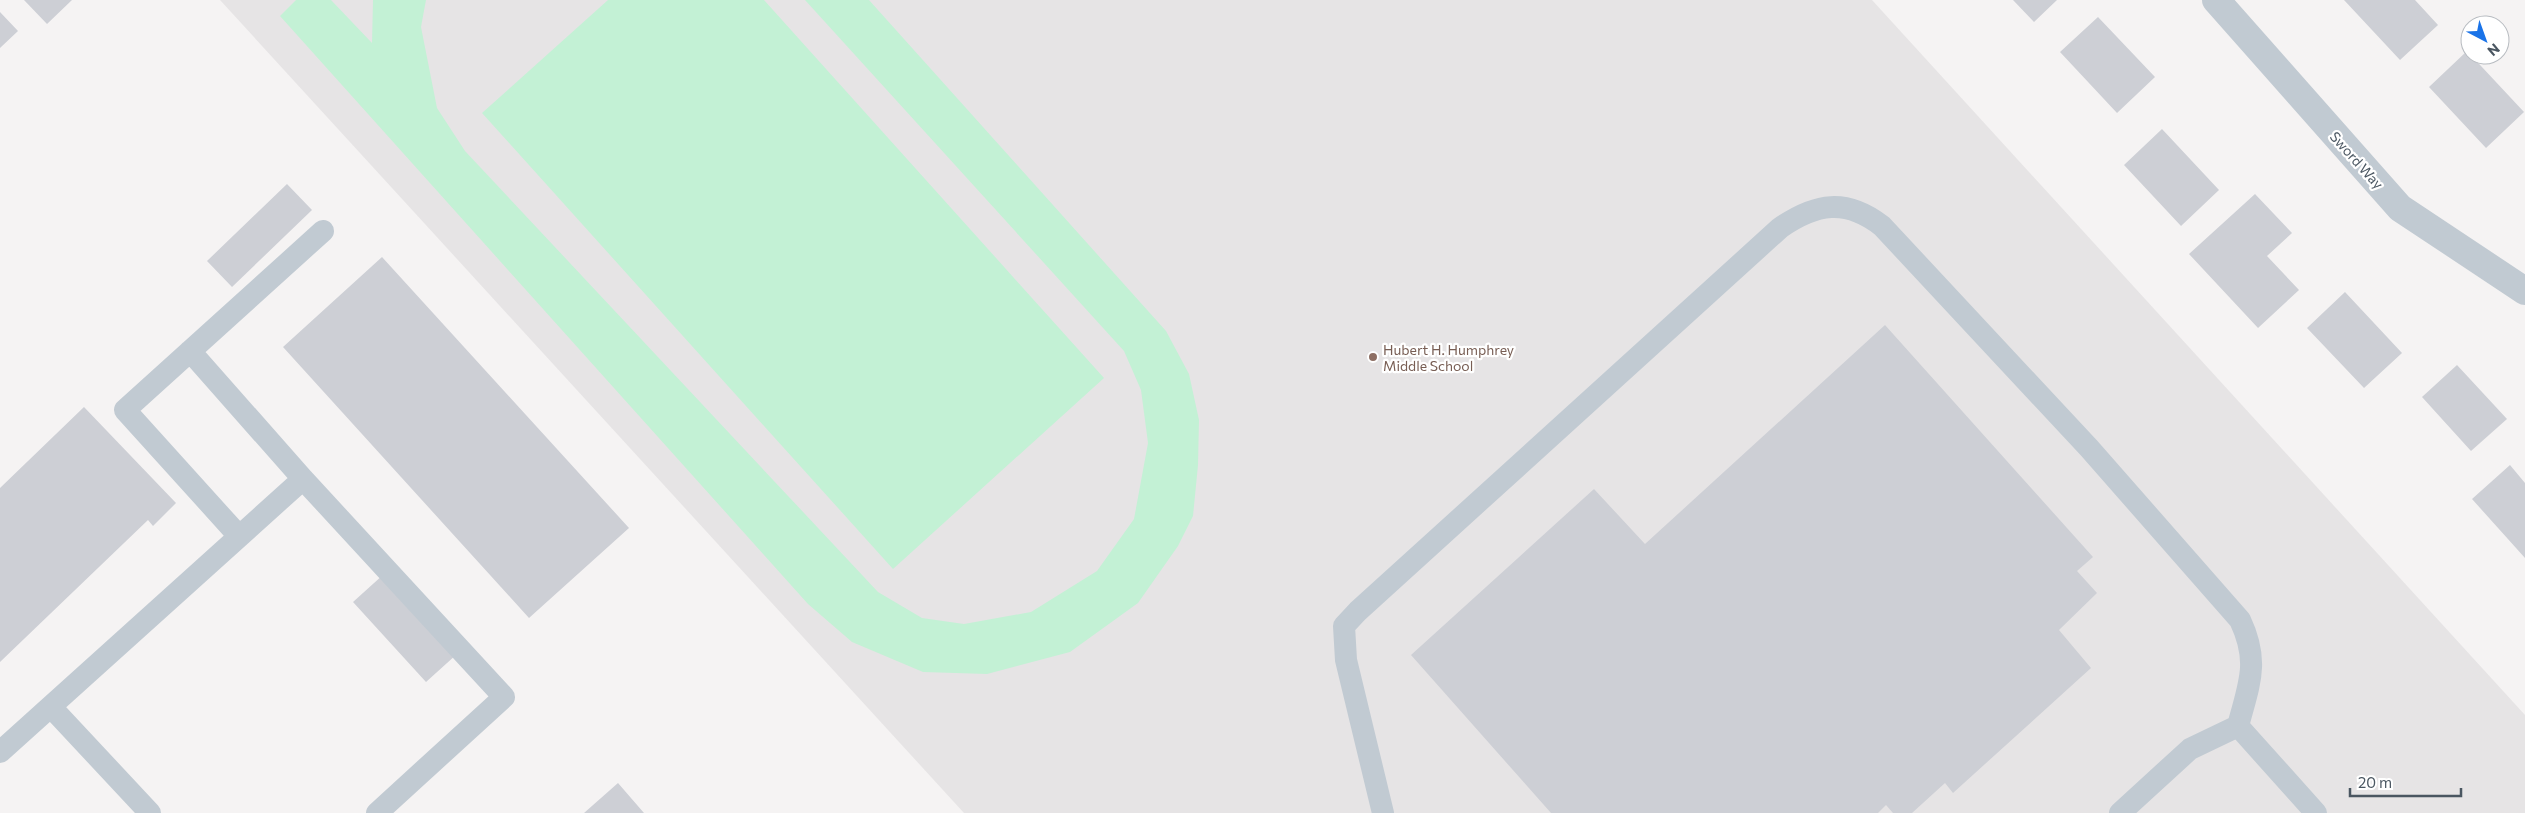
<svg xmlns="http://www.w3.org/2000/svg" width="2525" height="813" font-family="Commissioner,sans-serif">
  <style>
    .education { fill: #e6e4e5 }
    .green { fill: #c3f1d5 }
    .building { fill: #cdcfd5 }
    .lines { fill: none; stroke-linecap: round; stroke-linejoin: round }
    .service { stroke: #c1cad2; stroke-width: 22 }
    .minor { stroke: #c1cad2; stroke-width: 28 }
    .education-dot { fill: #8d6e63; stroke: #fff; stroke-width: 2 }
    .labels { text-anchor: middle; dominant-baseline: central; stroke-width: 4.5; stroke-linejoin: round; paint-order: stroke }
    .street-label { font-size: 14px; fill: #4a5661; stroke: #fff }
    .education-label { font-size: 14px; fill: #785e54; stroke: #fff; text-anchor: start }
  </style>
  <rect width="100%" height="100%" fill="#f5f3f3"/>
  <!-- education -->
  <path class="education" d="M220 0H1872L2525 715V813H964Z"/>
  <!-- green -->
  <path class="green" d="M296 0H331L372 43 373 0H426L421 27 437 108 465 151 878 592 922 618 964 624 1031 612 1097 571 1134 519 1148 443 1141 390 1124 351 805 0H869L1166 331 1189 374 1199 420 1198 465 1193 516 1178 546 1138 603 1070 652 987 674 923 672 852 642 808 604 280 16Z
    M608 0H764L1104 378 893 569 482 113Z"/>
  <!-- building -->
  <path class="building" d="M24 0H72L47 24Z
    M2013 0H2057L2034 22Z
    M2344 0H2415L2438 25 2400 60Z
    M0 12 18 31 0 48Z
    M2098 17 2155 77 2117 113 2060 52Z
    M2467 51 2524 112 2486 148 2429 87Z
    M2162 129 2219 190 2181 226 2124 165Z
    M287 184 312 210 232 287 207 261Z
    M2255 194 2292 233 2267 256 2299 290 2258 328 2189 254Z
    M382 257 629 528 529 618 283 347Z
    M2345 292 2402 353 2364 388 2307 328Z
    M1885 325 2093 557 2077 571 2097 593 2059 630 2091 668 1953 793 1945 783 1912 813H1893L1886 805 1878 813H1551L1411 655 1594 489 1645 544Z
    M2457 365 2507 419 2471 451 2422 397Z
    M84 407 176 503 153 526 148 520 0 662V488Z
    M2510 465 2525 483V558L2472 499Z
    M384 574 457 654 426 682 353 602Z
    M618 783 644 813H584Z"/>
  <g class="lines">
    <!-- service -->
    <path class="service" d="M190 351 303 479
      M238 535 125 410 323 231
      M51 707 150 813
      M2238 726 2316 813
      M0 752 303 479 504 697 377 813
      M1383 813 1346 660 1344 626 1358 611 1780 228C1816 203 1846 198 1882 226L2089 448 2240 620C2260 662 2249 684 2238 726L2190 749 2120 813"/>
    <!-- minor -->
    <path class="minor" d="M2216 0 2400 208 2525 291"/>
  </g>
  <!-- markers -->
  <circle class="education-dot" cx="1373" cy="357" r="5"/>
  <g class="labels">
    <!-- street labels -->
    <g class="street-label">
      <text transform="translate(2357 160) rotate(48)">Sword Way</text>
    </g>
    <!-- education labels -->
    <g class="education-label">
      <text x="1383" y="349">Hubert H. Humphrey<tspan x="1383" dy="16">Middle School</tspan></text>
    </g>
  </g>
  <!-- north arrow -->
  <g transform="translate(2485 40) rotate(139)"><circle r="24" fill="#ffffff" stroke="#b7bbc0"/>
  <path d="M0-4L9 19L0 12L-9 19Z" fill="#1a73e8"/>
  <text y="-8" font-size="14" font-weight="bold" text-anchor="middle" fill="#4a5661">N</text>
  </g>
  <!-- scale -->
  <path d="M2350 788v8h111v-8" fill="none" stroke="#4a5661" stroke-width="2.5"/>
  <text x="2358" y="788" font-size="15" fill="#4a5661" stroke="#ffffff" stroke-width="4" paint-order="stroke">20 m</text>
</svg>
